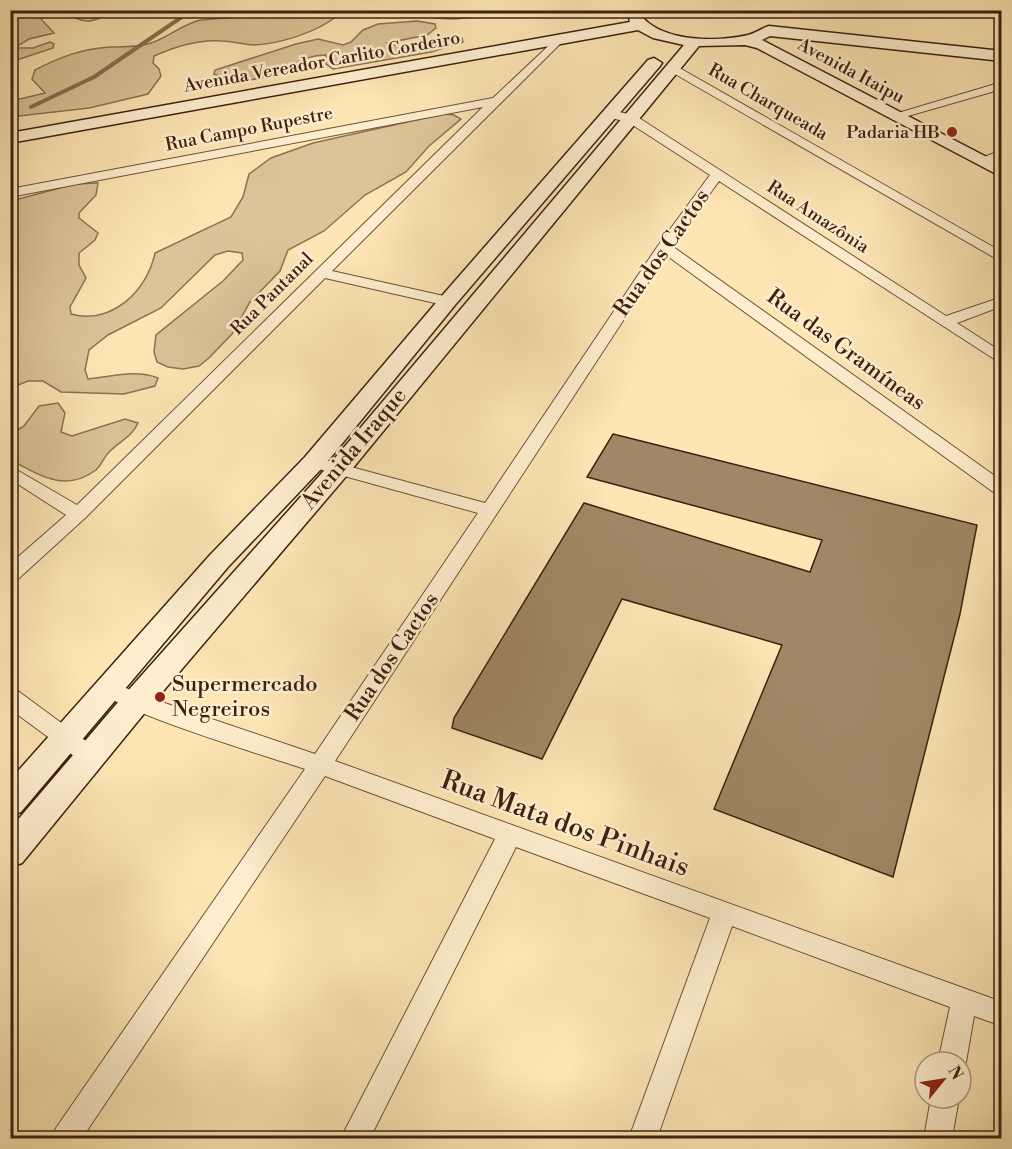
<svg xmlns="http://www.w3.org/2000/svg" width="1012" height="1149" font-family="'Libre Bodoni',serif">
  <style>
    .green { fill: #dcc498; stroke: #8c7254; stroke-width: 1.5 }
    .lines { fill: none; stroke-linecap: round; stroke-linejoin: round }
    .stream { stroke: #886e51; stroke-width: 4 }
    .building { fill: #a08765; stroke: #3c2110; stroke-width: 1.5 }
    .street-casing { stroke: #6c5239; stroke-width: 2 }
    .secondary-casing { stroke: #3c2110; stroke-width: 3 }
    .street { fill: #feeece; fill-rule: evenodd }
    .secondary { fill: #feeece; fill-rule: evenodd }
    .poi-dot { fill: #8f2418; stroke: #feeece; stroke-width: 2 }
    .labels { text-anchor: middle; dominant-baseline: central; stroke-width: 5; stroke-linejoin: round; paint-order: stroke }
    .far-street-label { font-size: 18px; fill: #3c2110; stroke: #feeece }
    .far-poi-label { font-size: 18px; fill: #3c2110; stroke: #feeece; text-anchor: end }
    .street-label { font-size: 22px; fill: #3c2110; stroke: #feeece }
    .poi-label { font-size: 22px; fill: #3c2110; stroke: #feeece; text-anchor: start }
    .near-street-label { font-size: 27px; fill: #3c2110; stroke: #feeece }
  </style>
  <rect width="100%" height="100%" fill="#fde5b4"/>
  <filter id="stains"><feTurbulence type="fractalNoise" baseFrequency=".00333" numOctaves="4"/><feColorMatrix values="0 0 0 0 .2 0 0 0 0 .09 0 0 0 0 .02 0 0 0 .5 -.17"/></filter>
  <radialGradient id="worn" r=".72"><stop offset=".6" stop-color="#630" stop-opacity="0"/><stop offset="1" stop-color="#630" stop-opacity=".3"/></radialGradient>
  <!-- green -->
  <path class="green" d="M11 10 53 11 41 19 54 33 29 39 14 48H33L50 42 54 44 53 48 11 62Z
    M63 11H113C88 25 86 24 63 11Z
    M303 11H337V16C317 32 280 44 254 45 244 45 233 41 222 41 199 39 174 47 154 56L153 63 159 69 161 76 148 94 89 108 11 117V101L45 93 32 79 35 70C60 57 81 49 110 47 124 46 137 48 151 43 169 37 182 24 201 20Z
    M422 11V10L552 11 453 19 433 18 420 12Z
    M417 21 435 24 436 28 427 35 387 43C400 52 444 37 462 38L463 42 431 52 333 69 326 64V55C308 55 301 61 287 68 265 80 236 85 214 74L215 70 296 44 318 39 343 45 351 42 363 30 378 24Z
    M443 114 454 115 461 119 429 146 406 172 365 195 324 231 288 250 280 271 250 302 232 334 209 358 199 366 183 369 168 367 157 362 154 352 156 335 223 281 243 260 242 253 228 251 215 255 161 308 108 335 89 350 85 370 88 379C112 377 135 369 158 378L155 386 124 394 61 392 43 381H28L11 388V201L75 184 98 183 96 195 79 213V218L98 233 95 240 79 253V265L86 278 70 307 71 314C112 325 147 291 155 253L231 217 243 197 249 174 271 158 313 143Z
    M58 403 65 413 61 432 72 436 125 419 138 423C132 437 120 441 109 452 104 457 101 466 96 470 65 493 39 475 11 460V434L24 426 39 406Z"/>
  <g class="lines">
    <!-- stream -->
    <path class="stream" d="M31 107 94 77 192 10"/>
  </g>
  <!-- building -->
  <path class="building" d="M613 434 977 525 960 614 893 877 714 809 782 645 622 599 542 759 452 728 454 718 584 503 810 572 822 540 587 477Z"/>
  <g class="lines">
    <defs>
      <path id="street" d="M560 35 565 38 564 40 332 271 453 298 456 301 453 304 448 306 325 278 85 518 17 580 10 582V564L66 515 10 479V466L77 505 483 107 10 197V189L493 98Z
        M668 66H676L1002 252V262L668 70Z
        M1002 82V89L894 120 888 116Z
        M611 110 636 116 946 316 1002 297V306L957 323 1002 352V364L719 181 672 246 1002 481V496L996 494 666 255 335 761 1002 1002V1026L974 1016 966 1062 961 1071V1062H938L950 1007 732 926 657 1138H629L710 918 516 847 370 1138H341L495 839 325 776 82 1138H52L56 1128 305 769C273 758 109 709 97 688L100 682 108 680 144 696 315 754 478 513 308 466 305 462 314 457 485 503 657 247 710 175 628 122 607 117 605 114Z
        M1002 150V158L980 165 974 161Z
        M10 689 18 691 98 750 101 756 98 762 90 765 82 762 10 709Z
        M931 1098H959L952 1138H924Z"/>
      <path id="secondary" d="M627 10H641L644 19C667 42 717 42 748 35 756 33 762 28 769 26L1002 51V61L770 36 762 40 1002 165V177L757 48 745 45 699 46 348 474 147 710 22 863 10 867V829L125 694 330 464 684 45 653 38 638 30 10 143V133L630 22Z
        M654 58 662 63 660 66 455 305 323 467 228 567 21 812 10 816V780L210 555 305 457 441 297 648 60Z"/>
    </defs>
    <!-- street casing -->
    <use href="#street" class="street-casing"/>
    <!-- secondary casing -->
    <use href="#secondary" class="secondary-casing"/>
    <!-- street -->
    <use href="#street" class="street"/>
    <!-- secondary -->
    <use href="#secondary" class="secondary"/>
  </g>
  <!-- markers -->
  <g class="poi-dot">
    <circle cx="952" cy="132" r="6"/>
    <circle cx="160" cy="697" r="6"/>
  </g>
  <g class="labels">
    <!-- far-street labels -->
    <g class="far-street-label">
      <text transform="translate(322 62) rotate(-10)">Avenida Vereador Carlito Cordeiro</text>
      <text transform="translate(851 71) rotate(28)">Avenida Itaipu</text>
      <text transform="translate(768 102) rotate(30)">Rua Charqueada</text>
      <text transform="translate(249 129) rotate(-11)">Rua Campo Rupestre</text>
      <text transform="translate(818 217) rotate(33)">Rua Amazônia</text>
      <text transform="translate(272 294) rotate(-45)">Rua Pantanal</text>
    </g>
    <!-- far-poi labels -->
    <g class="far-poi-label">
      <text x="940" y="132">Padaria HB</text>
    </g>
    <!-- street labels -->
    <g class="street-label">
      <text transform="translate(662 253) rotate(-55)">Rua dos Cactos</text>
      <text transform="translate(846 350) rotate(36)">Rua das Gramíneas</text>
      <text transform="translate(354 449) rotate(-50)">Avenida Iraque</text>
      <text transform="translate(392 657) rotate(-56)">Rua dos Cactos</text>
    </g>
    <!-- poi labels -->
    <g class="poi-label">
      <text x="172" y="684">Supermercado<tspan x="172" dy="25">Negreiros</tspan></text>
    </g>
    <!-- near-street labels -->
    <g class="near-street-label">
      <text transform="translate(565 824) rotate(20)">Rua Mata dos Pinhais</text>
    </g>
  </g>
  <!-- margin -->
  <rect width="1012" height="1149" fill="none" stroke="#fde5b4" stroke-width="36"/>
  <rect x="12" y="12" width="988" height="1125" fill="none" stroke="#3c2110" stroke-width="3"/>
  <rect x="18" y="18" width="976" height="1113" fill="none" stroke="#3c2110" stroke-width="1.5"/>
  <!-- north arrow -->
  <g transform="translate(943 1080) rotate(60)"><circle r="28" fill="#feeece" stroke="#b09c82" stroke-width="1.5"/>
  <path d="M0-4.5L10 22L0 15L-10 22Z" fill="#8f2418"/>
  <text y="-9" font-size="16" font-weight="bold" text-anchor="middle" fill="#3c2110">N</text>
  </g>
  <rect width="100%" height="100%" filter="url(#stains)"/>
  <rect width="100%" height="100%" fill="url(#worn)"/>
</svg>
